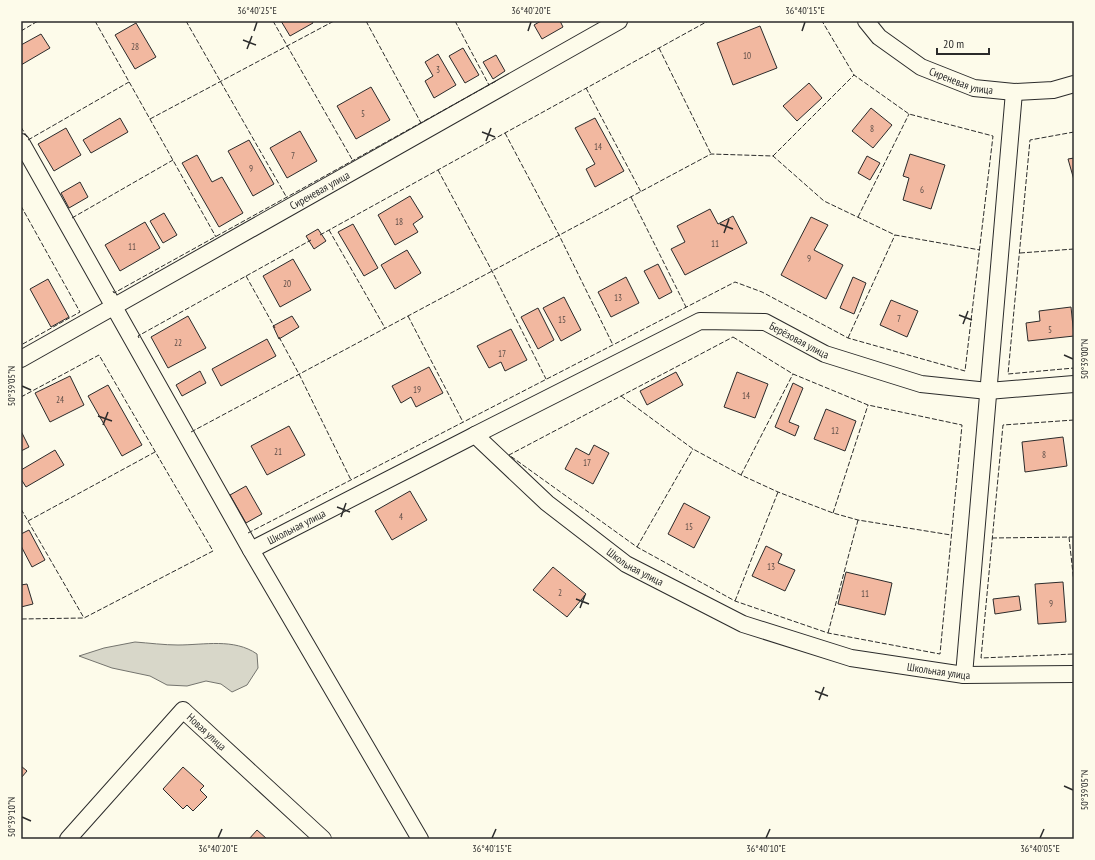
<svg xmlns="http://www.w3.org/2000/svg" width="1095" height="860" font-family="'PT Sans Narrow',sans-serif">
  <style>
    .water { fill: #d8d7c9; stroke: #74746e }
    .building { fill: #f2b8a0; stroke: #2b2b2b }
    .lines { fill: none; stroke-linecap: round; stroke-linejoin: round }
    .minor-casing { stroke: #2b2b2b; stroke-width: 18 }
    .minor { stroke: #fdfbea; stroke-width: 16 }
    .fence { stroke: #2b2b2b; stroke-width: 1; stroke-dasharray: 5 2; stroke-linecap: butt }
    .ticks { fill: none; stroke: #2b2b2b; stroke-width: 1.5 }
    .labels { text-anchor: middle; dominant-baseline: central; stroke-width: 3; stroke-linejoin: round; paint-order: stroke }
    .number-label { font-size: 9px; fill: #5d4e48 }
    .street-label { font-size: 11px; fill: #2b2b2b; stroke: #fdfbea }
    .neatline { fill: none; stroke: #2b2b2b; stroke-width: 1.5 }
    .ticks-label { font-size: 10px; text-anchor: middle; fill: #2b2b2b }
  </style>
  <rect width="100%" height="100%" fill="#fdfbea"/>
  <!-- water -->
  <path class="water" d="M135 642C149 643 164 645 178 645 204 645 234 638 257 654L258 668 247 685 232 692 221 684 206 681 187 686 167 685 150 676 112 668 79 656 104 648Z"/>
  <!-- building -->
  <path class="building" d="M281 21H312L313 23 290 36Z
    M541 21H560L563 27 542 39 534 25Z
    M136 23 156 57 135 69 115 35Z
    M760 26 777 68 733 85 717 43Z
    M41 34 50 48 21 65V45Z
    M463 48 479 75 465 83 449 56Z
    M438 54 456 85 434 98 425 81 433 76 425 62Z
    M496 55 505 71 493 79 483 62Z
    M809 83 822 98 797 121 783 106Z
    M371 87 390 120 356 139 337 106Z
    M871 108 892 125 873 148 852 131Z
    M120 118 128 132 91 153 83 140Z
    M595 118 624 171 595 187 586 169 595 164 575 128Z
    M66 128 81 155 54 171 38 144Z
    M300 131 317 161 287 178 270 148Z
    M249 140 274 184 253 196 228 151Z
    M910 154 945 165 931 209 903 200 909 178 903 176Z
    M197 155 212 182 222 177 243 213 219 227 182 163Z
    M867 156 880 163 870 180 858 173Z
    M1074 158V180L1068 159Z
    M80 182 88 197 69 208 61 193Z
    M410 196 423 217 413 224 418 232 395 245 378 215Z
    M710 209 718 224 733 216 747 243 685 275 671 249 685 242 677 226Z
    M164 213 177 235 163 243 150 221Z
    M811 217 828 225 814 250 843 265 826 299 781 275Z
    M145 222 160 248 120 271 105 245Z
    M353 224 378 268 364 276 338 232Z
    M318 229 326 241 314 249 306 236Z
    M407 250 421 273 395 289 381 265Z
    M293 259 311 290 280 307 263 276Z
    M658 264 672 292 659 299 644 271Z
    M626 277 639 303 611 317 598 292Z
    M853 277 866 283 854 314 840 308Z
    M48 279 69 317 51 327 30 289Z
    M564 297 581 330 561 341 543 308Z
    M891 300 918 311 907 337 880 325Z
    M1071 307 1074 336 1028 341 1026 323 1040 321 1039 311Z
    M538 308 554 340 538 349 521 317Z
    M188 316 206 348 168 368 151 337Z
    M292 316 299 327 279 339 273 326Z
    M511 329 527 360 505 371 501 362 489 368 477 346Z
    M267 339 276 356 221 386 212 369Z
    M429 367 443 393 416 407 411 397 401 403 392 386Z
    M200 371 206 383 182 396 176 385Z
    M676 372 683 385 647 405 640 391Z
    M737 372 768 384 755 418 724 407Z
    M70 376 84 405 50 422 35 393Z
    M793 383 803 388 789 422 799 426 795 436 775 427Z
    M108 385 142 445 122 456 88 396Z
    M826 409 856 421 845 451 814 439Z
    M289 426 305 455 267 475 251 446Z
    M21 431 29 447 21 451Z
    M1063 437 1067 466 1025 472 1022 442Z
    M594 445 609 453 593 484 565 469 576 448 589 455Z
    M55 450 64 465 26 487 21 479V470Z
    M246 486 262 514 246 523 230 495Z
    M410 491 427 520 392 540 375 511Z
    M684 503 710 517 694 548 668 534Z
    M29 530 45 560 32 567 21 546V534Z
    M766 546 782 554 778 563 795 570 785 591 752 576Z
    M553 567 586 594 567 617 533 590Z
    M846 572 892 583 885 615 838 604Z
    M1063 582 1066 622 1038 624 1035 584Z
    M27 584 33 604 21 607V585Z
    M1019 596 1021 610 995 614 993 599Z
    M21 766 27 771 21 778Z
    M183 767 204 786 200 790 207 797 193 811 187 805 183 809 163 789Z
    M257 830 267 839H249Z"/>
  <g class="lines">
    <defs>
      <g id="minor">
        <path id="s1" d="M866 21 879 37 921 67 974 88 1014 92 1053 90 1074 84"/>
        <path d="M21 142 251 550 420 839"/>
        <path id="s2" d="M21 359 619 21"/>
        <path id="s3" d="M475 435 700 321 765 322 825 354 921 384 988 391 1074 384"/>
        <path id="s4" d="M251 550 475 435 547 503 626 564 743 624 851 658 964 675 1074 674"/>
        <path d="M964 675 1014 92"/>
        <path id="s5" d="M68 839 183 710 323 839"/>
      </g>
    </defs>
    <!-- minor casing -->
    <use href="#minor" class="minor-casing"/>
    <!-- minor -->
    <use href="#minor" class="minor"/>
    <!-- fence -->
    <path class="fence" d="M95 21 216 237
      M186 21 287 198
      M273 21 353 161
      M366 21 421 123
      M455 21 489 85
      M21 31 38 21
      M659 48 711 154
      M586 88 641 192
      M150 119 334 21
      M21 127 27 137
      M1074 132 1030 140 1008 374 1074 368
      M505 133 559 235 613 345
      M28 140 129 82
      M773 156 854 75
      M438 170 492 271 546 379
      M631 197 686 307
      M21 206 80 312 21 345
      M858 217 909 114
      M72 218 173 160
      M329 230 385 328
      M320 235 708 21
      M1020 253 1074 249
      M246 276 275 328
      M113 291 114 293 498 80
      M408 316 463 422
      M279 337 299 374 351 480
      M733 337 793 374 868 405 962 425 940 654 828 633 735 601 637 547 509 455Z
      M139 338 138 336 311 240
      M848 338 895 235
      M621 396 693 449 741 475 778 492 833 513 858 520 951 535
      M21 397 99 355 213 551 84 618 21 619
      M1074 420 1003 425 981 658 1074 654
      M191 432 711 154 773 156 824 201 895 235 980 250
      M741 475 793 374
      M21 509 84 618
      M833 513 868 405
      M28 521 155 452
      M248 533 735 282 762 292 848 338 965 371 993 136 909 114 854 75 822 21
      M1069 537 1074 583
      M992 538 1074 537
      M637 547 693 449
      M735 601 778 492
      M828 633 858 520"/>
  </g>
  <!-- ticks -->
  <path class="ticks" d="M254 31 257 22M528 31 531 22M802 31 805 22M243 40 256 45M247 49 252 36M482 132 495 137M486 141 491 128M720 224 733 229M724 233 729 219M959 315 972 320M963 324 968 311M1064 355 1073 359M22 386 31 390M98 416 112 421M103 425 108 412M337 507 350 512M341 517 346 503M576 599 589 604M580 608 585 595M815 691 828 696M819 700 824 687M1064 786 1073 790M22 817 31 821M218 838 222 829M492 838 496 829M766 838 770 829M1040 838 1044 829"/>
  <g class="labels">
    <!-- number labels -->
    <g class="number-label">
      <text x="135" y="46">28</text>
      <text x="747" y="55">10</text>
      <text x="438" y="69">3</text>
      <text x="363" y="113">5</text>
      <text x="872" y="128">8</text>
      <text x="598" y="146">14</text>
      <text x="293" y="155">7</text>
      <text x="251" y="168">9</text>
      <text x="922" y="189">6</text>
      <text x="399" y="221">18</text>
      <text x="715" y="243">11</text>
      <text x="132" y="246">11</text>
      <text x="809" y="258">9</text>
      <text x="287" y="283">20</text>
      <text x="618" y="297">13</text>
      <text x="899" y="318">7</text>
      <text x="562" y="319">15</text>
      <text x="1050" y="329">5</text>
      <text x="178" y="342">22</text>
      <text x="502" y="353">17</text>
      <text x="417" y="389">19</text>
      <text x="746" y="395">14</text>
      <text x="60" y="399">24</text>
      <text x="835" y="430">12</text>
      <text x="278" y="451">21</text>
      <text x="1044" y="454">8</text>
      <text x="587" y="462">17</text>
      <text x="401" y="516">4</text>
      <text x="689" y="526">15</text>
      <text x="771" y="566">13</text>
      <text x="560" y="592">2</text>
      <text x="865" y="593">11</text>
      <text x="1051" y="603">9</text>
    </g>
    <!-- street labels -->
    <g class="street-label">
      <text stroke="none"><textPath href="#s1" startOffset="115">Сиреневая улица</textPath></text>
      <text stroke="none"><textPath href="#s2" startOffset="343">Сиреневая улица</textPath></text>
      <text stroke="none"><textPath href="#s3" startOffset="356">Берёзовая улица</textPath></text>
      <text stroke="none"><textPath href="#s4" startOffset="51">Школьная улица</textPath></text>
      <text stroke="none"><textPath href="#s4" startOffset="460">Школьная улица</textPath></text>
      <text stroke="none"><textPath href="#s4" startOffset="784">Школьная улица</textPath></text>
      <text stroke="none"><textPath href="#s5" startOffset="205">Новая улица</textPath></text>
    </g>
  </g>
  <!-- border -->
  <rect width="1095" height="860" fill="none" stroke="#fdfbea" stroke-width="44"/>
  <!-- scale -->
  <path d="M937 48v6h52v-6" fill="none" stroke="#2b2b2b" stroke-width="2"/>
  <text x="943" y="48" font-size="12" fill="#2b2b2b" stroke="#fdfbea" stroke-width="3" paint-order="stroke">20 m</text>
  <rect x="22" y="22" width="1051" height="816" class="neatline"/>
  <g class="ticks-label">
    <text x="257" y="14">36°40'25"E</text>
    <text x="531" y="14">36°40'20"E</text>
    <text x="805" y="14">36°40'15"E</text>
    <text transform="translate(1084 359) rotate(-90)" y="4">50°39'00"N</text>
    <text transform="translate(11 386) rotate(-90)" y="4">50°39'05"N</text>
    <text transform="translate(1084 790) rotate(-90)" y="4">50°39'05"N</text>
    <text transform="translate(11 817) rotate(-90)" y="4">50°39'10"N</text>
    <text x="218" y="852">36°40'20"E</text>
    <text x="492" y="852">36°40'15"E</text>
    <text x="766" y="852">36°40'10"E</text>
    <text x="1040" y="852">36°40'05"E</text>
  </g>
</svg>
